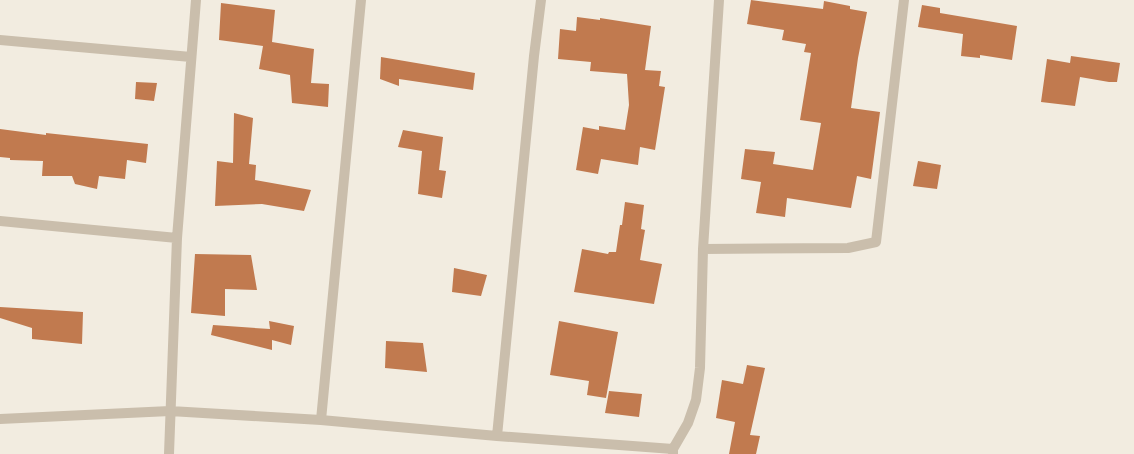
<svg xmlns="http://www.w3.org/2000/svg" width="1134" height="454" font-family="Barlow,sans-serif">
  <style>
    .building { fill: #c17a4f }
    .lines { fill: none; stroke-linecap: round; stroke-linejoin: round }
    .minor { stroke: #cabeac; stroke-width: 10 }
  </style>
  <rect width="100%" height="100%" fill="#f2ece0"/>
  <!-- building -->
  <path class="building" d="M751 0 823 9 824 1 850 6V9L867 12 858 58 851 108 880 112 871 179 857 176 851 208 787 198 785 217 756 213 761 182 741 179 745 149 775 152 773 164 813 170 821 123 800 120 811 53 804 52 806 44 782 40 784 30 747 24Z
    M221 3 275 10 272 42 314 49 311 83 329 84 328 107 292 103 290 75 259 69 263 46 219 40Z
    M922 5 940 8V13L1017 26 1012 60 980 55V58L961 56 963 34 918 27Z
    M577 17 600 20V18L651 26 645 70 661 71 659 86 665 87 655 150 640 147 638 165 601 159 598 174 576 170 583 127 599 130V126L625 130 629 105 627 74 590 71 591 62 558 59 560 29 576 31Z
    M1071 56 1120 63 1117 82H1109L1080 77 1075 106 1041 102 1047 59 1070 63Z
    M381 57 475 73 473 90 399 79V86L380 79Z
    M136 82 157 83 154 101 135 99Z
    M234 113 253 118 249 164 256 165 255 180 311 190 304 211 262 204 215 206 217 161 233 163Z
    M0 129 46 135V133L148 144 146 163 127 160 125 179 99 176 97 189 75 184 72 176H42L43 161 10 160V158L0 157Z
    M403 130 443 137 439 170 446 171 442 198 418 194 422 151 398 147Z
    M918 161 941 165 937 189 913 186Z
    M625 202 644 205 641 229 645 230 640 260 662 264 654 304 574 292 582 249 608 254 609 252H616L620 225H622Z
    M195 254 251 255 257 290 225 289V316L191 313Z
    M454 268 487 275 481 296 452 292Z
    M0 307 83 312 82 344 32 339V328L0 318Z
    M269 321 294 326 291 345 272 340V350L211 335 213 325 270 329Z
    M559 321 618 332 606 398 587 395 589 381 550 375Z
    M386 341 423 343 427 372 385 368Z
    M747 365 765 368 750 435 760 436 756 454H729L735 422 716 418 722 380 743 384Z
    M609 391 642 394 639 417 605 413Z"/>
  <g class="lines">
    <!-- minor -->
    <path class="minor" d="M0 40 191 57
      M0 221 177 238
      M703 249 848 248 876 242 904 0
      M0 419 170 411 321 420 497 436 673 449
      M321 420 361 0
      M497 436 534 56 541 0
      M169 454 177 238 196 0
      M673 454V449L688 423 696 400 700 368 703 249 719 0"/>
  </g>
</svg>
